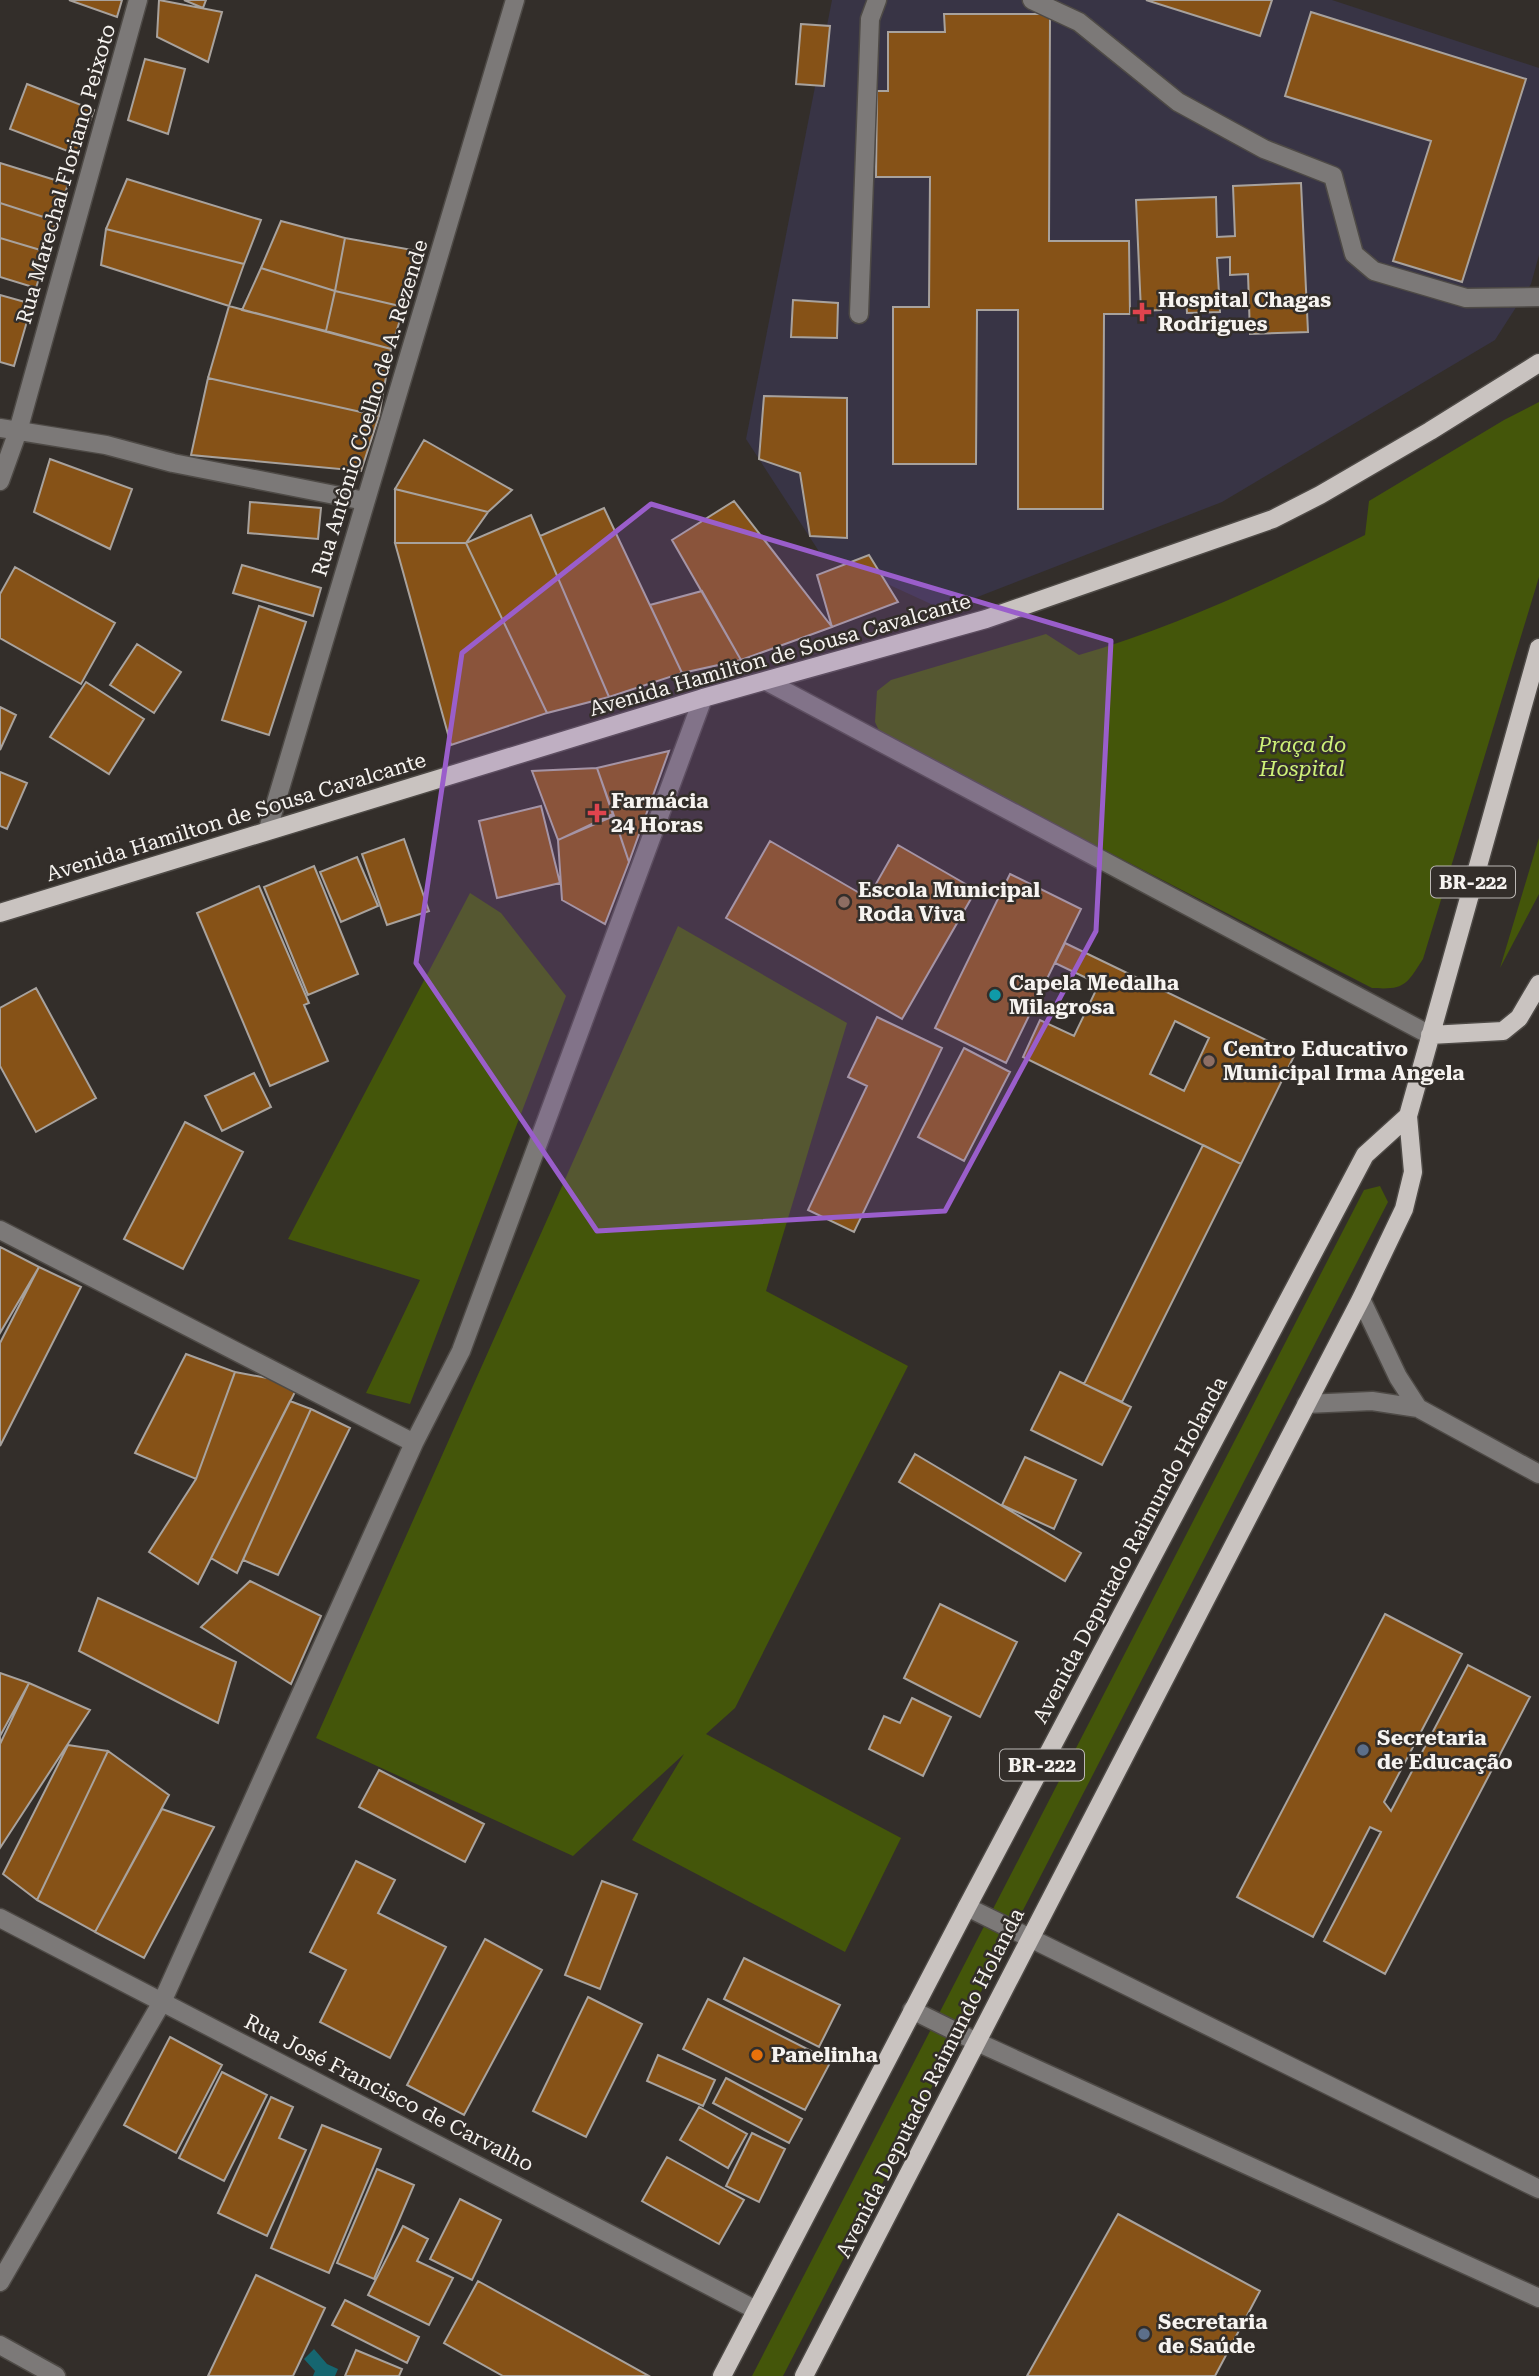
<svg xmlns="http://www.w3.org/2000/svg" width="1539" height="2376" font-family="'Roboto Serif',serif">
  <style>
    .medical { fill: #383445 }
    .green { fill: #44560a }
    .water { fill: #166670 }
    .building { fill: #865217; stroke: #a8a29d; stroke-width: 2; fill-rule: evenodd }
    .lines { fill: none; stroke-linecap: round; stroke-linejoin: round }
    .minor-casing { stroke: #4e4a46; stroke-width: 21 }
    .major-casing { stroke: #4e4a46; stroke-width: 21 }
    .minor { stroke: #7c7978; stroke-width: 18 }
    .major { stroke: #c9c3c0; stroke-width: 18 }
    .marked { fill: #9a5ecb; fill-opacity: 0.2; stroke: #9a5ecb; stroke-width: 5; stroke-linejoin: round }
    .health-dot { fill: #e0444e; stroke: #332e2a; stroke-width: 2.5 }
    .education-dot { fill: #8d6e63; stroke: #332e2a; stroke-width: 2.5 }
    .culture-dot { fill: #0f9aa8; stroke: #332e2a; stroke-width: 2.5 }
    .service-dot { fill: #5c6f8a; stroke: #332e2a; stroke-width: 2.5 }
    .food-dot { fill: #e8710a; stroke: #332e2a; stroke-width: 2.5 }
    .labels { text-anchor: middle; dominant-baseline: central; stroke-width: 5; stroke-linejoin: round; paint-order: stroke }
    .shield { fill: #332e2a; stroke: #bcb8b5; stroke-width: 2 }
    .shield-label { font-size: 19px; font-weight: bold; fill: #f6f3f0 }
    .street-label { font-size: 21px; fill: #f6f3f0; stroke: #332e2a }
    .poi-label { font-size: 21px; font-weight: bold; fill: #f6f3f0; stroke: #332e2a; text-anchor: start }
    .park-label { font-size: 21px; font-style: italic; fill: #cef178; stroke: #332e2a }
  </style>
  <rect width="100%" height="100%" fill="#332e2a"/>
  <!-- medical -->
  <path class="medical" d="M832 0H1332L1539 68V255L1531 284 1495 340 1222 502 944 610 820 553 746 439Z"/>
  <!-- green -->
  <path class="green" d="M1539 402V577L1423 959C1406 985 1405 990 1372 988L881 735 875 722 877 691 891 680 1046 634 1079 655C1179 626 1273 581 1365 535L1369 501 1504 420Z
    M1539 838V894L1500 968Z
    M470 893 501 913 566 996 410 1404 366 1393 420 1280 288 1239Z
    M678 926 847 1023 766 1291 908 1366 735 1708 706 1734 901 1838 845 1952 632 1840 684 1754 573 1856 316 1738Z
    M1380 1186 1388 1202 783 2376H752L1364 1190Z"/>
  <!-- water -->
  <path class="water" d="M314 2349 327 2364 338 2369 335 2376H313L315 2371 304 2359Z"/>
  <!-- building -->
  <path class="building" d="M69 0H122L117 17Z
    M159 0 222 12 208 62 157 37Z
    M184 0H206L203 8Z
    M1146 0H1272L1260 36Z
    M1311 12 1526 79 1462 282 1393 261 1431 141 1285 96Z
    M944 14H1050L1049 241H1129L1130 314H1104L1103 509H1018V310H977L976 464H893V307H929L930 177H876L877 91H888V32H945Z
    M801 24 830 26 824 86 796 84Z
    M145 59 185 69 168 134 128 120Z
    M27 84 94 110 78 155 10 129Z
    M0 163 68 184 56 221 0 203Z
    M127 179 261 220 244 264 106 229Z
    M1301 183 1308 332 1250 334 1248 274 1230 275V257L1217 258 1220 312 1187 313 1186 296 1161 298V310L1141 311 1136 200 1216 197 1217 237 1235 236 1233 186Z
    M0 203 56 221 47 252 0 238Z
    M281 221 345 238 335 291 261 268Z
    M106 229 244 264 229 306 101 265Z
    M0 238 47 252 36 288 0 277Z
    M345 238 418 251 404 307 335 291Z
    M261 268 335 291 326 331 242 310Z
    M335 291 404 307 391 349 326 331Z
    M0 295 32 304 14 366 0 362Z
    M793 300 838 303 837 338 791 337Z
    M229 306 391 349 379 416 208 378Z
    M208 378 379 416 361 471 191 455Z
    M764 396 847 398V538L810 536 800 473 759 459Z
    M424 440 512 490 488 512 395 489Z
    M50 459 132 489 110 549 34 512Z
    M395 489 488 512 466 543H395Z
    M734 501 832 627 741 660 672 540Z
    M250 502 321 508 318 539 248 533Z
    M604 508 682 673 609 697 540 536Z
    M531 515 609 697 547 713 466 543Z
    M395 543H466L547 713 451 745Z
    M869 555 898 602 832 627 817 575Z
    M242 565 321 588 313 616 233 593Z
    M15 567 115 623 81 684 0 638V594Z
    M702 591 741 660 682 673 650 605Z
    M259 606 306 622 269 735 222 720Z
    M137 644 181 672 154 713 110 685Z
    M86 682 144 719 109 774 50 737Z
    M0 707 16 715 0 750Z
    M669 751 629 862 597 768Z
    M597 768 614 816 558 840 532 771Z
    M0 772 27 783 7 829 0 826Z
    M541 806 560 883 497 898 479 821Z
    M613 814 629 862 605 924 562 900 558 840Z
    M404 839 429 911 387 925 362 854Z
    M770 841 868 898 898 845 976 890 902 1019 726 918Z
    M357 857 378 906 341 922 320 872Z
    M314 866 358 974 308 995 264 887Z
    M1010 874 1081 909 1006 1063 935 1028Z
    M259 886 309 1003 304 1005 328 1061 270 1086 197 913Z
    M1065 943 1295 1054 1241 1164 1023 1057 1040 1020 1074 1036 1099 984 1055 963ZM1175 1021 1209 1038 1184 1091 1150 1074Z
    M36 988 96 1098 36 1132 0 1066V1008Z
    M877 1017 942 1048 854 1232 808 1210 867 1086 848 1077Z
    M964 1048 1010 1072 964 1161 918 1137Z
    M254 1073 271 1107 222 1131 205 1096Z
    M185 1122 243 1152 183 1269 124 1239Z
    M1203 1145 1241 1164 1122 1402 1084 1384Z
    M0 1247 39 1267 0 1333Z
    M39 1267 81 1287 0 1446V1343Z
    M186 1354 235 1372 196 1479 135 1453Z
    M235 1372 299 1384 198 1584 149 1552 196 1479Z
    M1060 1372 1131 1407 1102 1465 1031 1430Z
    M290 1401 311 1409 237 1573 211 1558Z
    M311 1409 350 1428 278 1575 243 1560Z
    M915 1454 1081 1553 1065 1581 899 1482Z
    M1025 1457 1076 1480 1054 1529 1002 1505Z
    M250 1581 321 1616 291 1684 201 1627Z
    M98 1598 236 1662 218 1723 79 1651Z
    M940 1604 1017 1642 980 1717 904 1678Z
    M1385 1614 1462 1654 1384 1802 1391 1811 1468 1665 1530 1697 1385 1974 1324 1941 1381 1832 1370 1827 1313 1937 1237 1897Z
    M0 1673 29 1683 0 1744Z
    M29 1683 90 1710 0 1848V1736Z
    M912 1698 951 1717 923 1776 869 1749 884 1716 900 1723Z
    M68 1745 108 1751 37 1900 3 1874Z
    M108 1751 169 1795 95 1932 37 1900Z
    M379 1770 484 1824 465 1862 359 1807Z
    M162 1809 214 1827 144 1958 95 1932Z
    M356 1861 395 1880 378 1913 446 1947 390 2058 320 2022 346 1970 310 1952Z
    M602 1881 637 1894 600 1989 565 1975Z
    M485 1939 542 1970 464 2115 407 2085Z
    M744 1958 840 2005 819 2047 724 1999Z
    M588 1997 642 2024 586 2137 533 2111Z
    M708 1999 831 2061 805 2110 683 2049Z
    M170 2037 222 2065 176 2153 124 2125Z
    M658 2055 715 2080 703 2106 647 2081Z
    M222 2072 267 2095 224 2181 179 2158Z
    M726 2078 802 2119 789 2143 713 2103Z
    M271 2097 293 2107 279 2138 306 2150 267 2236 218 2213Z
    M699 2107 747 2134 728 2168 680 2140Z
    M322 2125 381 2149 329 2273 271 2248Z
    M752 2133 785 2149 759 2202 726 2186Z
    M667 2157 744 2200 719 2244 642 2201Z
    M377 2169 414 2185 374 2279 337 2263Z
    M460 2199 501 2220 472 2280 430 2259Z
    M1118 2214 1260 2291 1215 2376H1027Z
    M403 2226 428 2239 417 2261 453 2278 429 2325 368 2295Z
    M256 2275 325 2308 293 2376H208Z
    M478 2281 649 2376H503L444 2343Z
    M345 2300 419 2337 407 2363 332 2325Z
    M356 2350 402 2369 399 2376H345Z"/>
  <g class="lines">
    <defs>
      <path id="minor" d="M1032 0 1079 22 1178 102 1264 149 1333 176 1354 254 1374 271 1466 298 1539 297
        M859 314 870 19 877 0
        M0 428 106 445 173 463 365 501
        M0 481 18 431 138 0
        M766 681 1430 1035
        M268 829C350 553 434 277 515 0
        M0 1230 414 1443
        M1306 1404 1372 1401 1418 1408 1398 1377 1361 1299
        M1418 1408 1539 1474
        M967 1907 1539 2189
        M0 1918 756 2310
        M912 2010 977 2042 1539 2298
        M0 2282 162 2002 414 1443 461 1351 703 698
        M0 2345 56 2376"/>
      <path id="major" d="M0 913 703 698 986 619 1273 519 1320 495 1430 431 1539 363
        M1430 1035 1503 1031 1519 1018 1539 984
        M722 2376 967 1907 1365 1155 1408 1116
        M804 2376 1361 1299 1404 1209 1413 1172 1408 1116 1539 648"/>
    </defs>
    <!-- minor casing -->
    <use href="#minor" class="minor-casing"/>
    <!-- major casing -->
    <use href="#major" class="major-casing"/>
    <!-- minor -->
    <use href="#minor" class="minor"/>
    <!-- major -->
    <use href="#major" class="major"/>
  </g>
  <!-- marked area -->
  <path class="marked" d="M651 504 1111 641 1096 931 945 1211 597 1231 416 963 462 653Z"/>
  <!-- markers -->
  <g class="health-dot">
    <path d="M1138.5 301.5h7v7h7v7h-7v7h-7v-7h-7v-7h7z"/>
    <path d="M593.5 802.5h7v7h7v7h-7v7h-7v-7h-7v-7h7z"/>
  </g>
  <g class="education-dot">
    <circle cx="844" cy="902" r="7"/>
    <circle cx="1209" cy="1061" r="7"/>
  </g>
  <circle class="culture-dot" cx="995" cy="995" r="7"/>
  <g class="service-dot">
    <circle cx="1363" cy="1750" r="7"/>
    <circle cx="1144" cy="2334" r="7"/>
  </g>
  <circle class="food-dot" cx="757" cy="2055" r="7"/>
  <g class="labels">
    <!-- shield labels -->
    <g class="shield">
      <rect x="1431" y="866.5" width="84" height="31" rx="5"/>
      <rect x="1000" y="1749.5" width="84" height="31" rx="5"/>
    </g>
    <g class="shield-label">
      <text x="1473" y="882">BR-222</text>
      <text x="1042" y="1765">BR-222</text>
    </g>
    <!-- street labels -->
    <g class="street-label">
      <text transform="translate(66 174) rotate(-74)">Rua Marechal Floriano Peixoto</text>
      <text transform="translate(370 408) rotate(-73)">Rua Antônio Coelho de A. Rezende</text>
      <text transform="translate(780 655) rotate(-16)">Avenida Hamilton de Sousa Cavalcante</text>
      <text transform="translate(236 817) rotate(-17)">Avenida Hamilton de Sousa Cavalcante</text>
      <text transform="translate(1130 1550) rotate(-62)">Avenida Deputado Raimundo Holanda</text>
      <text transform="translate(930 2083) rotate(-63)">Avenida Deputado Raimundo Holanda</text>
      <text transform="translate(389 2093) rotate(27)">Rua José Francisco de Carvalho</text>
    </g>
    <!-- poi labels -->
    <g class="poi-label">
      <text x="1158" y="300">Hospital Chagas<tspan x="1158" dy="24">Rodrigues</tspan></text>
      <text x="611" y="801">Farmácia<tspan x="611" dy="24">24 Horas</tspan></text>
      <text x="858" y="890">Escola Municipal<tspan x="858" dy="24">Roda Viva</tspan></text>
      <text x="1009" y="983">Capela Medalha<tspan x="1009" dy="24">Milagrosa</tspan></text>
      <text x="1223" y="1049">Centro Educativo<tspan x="1223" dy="24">Municipal Irma Angela</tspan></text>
      <text x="1377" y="1738">Secretaria<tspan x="1377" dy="24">de Educação</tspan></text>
      <text x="771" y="2055">Panelinha</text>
      <text x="1158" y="2322">Secretaria<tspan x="1158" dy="24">de Saúde</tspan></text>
    </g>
    <!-- park labels -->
    <g class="park-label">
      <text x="1302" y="745">Praça do<tspan x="1302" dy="24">Hospital</tspan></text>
    </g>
  </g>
</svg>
